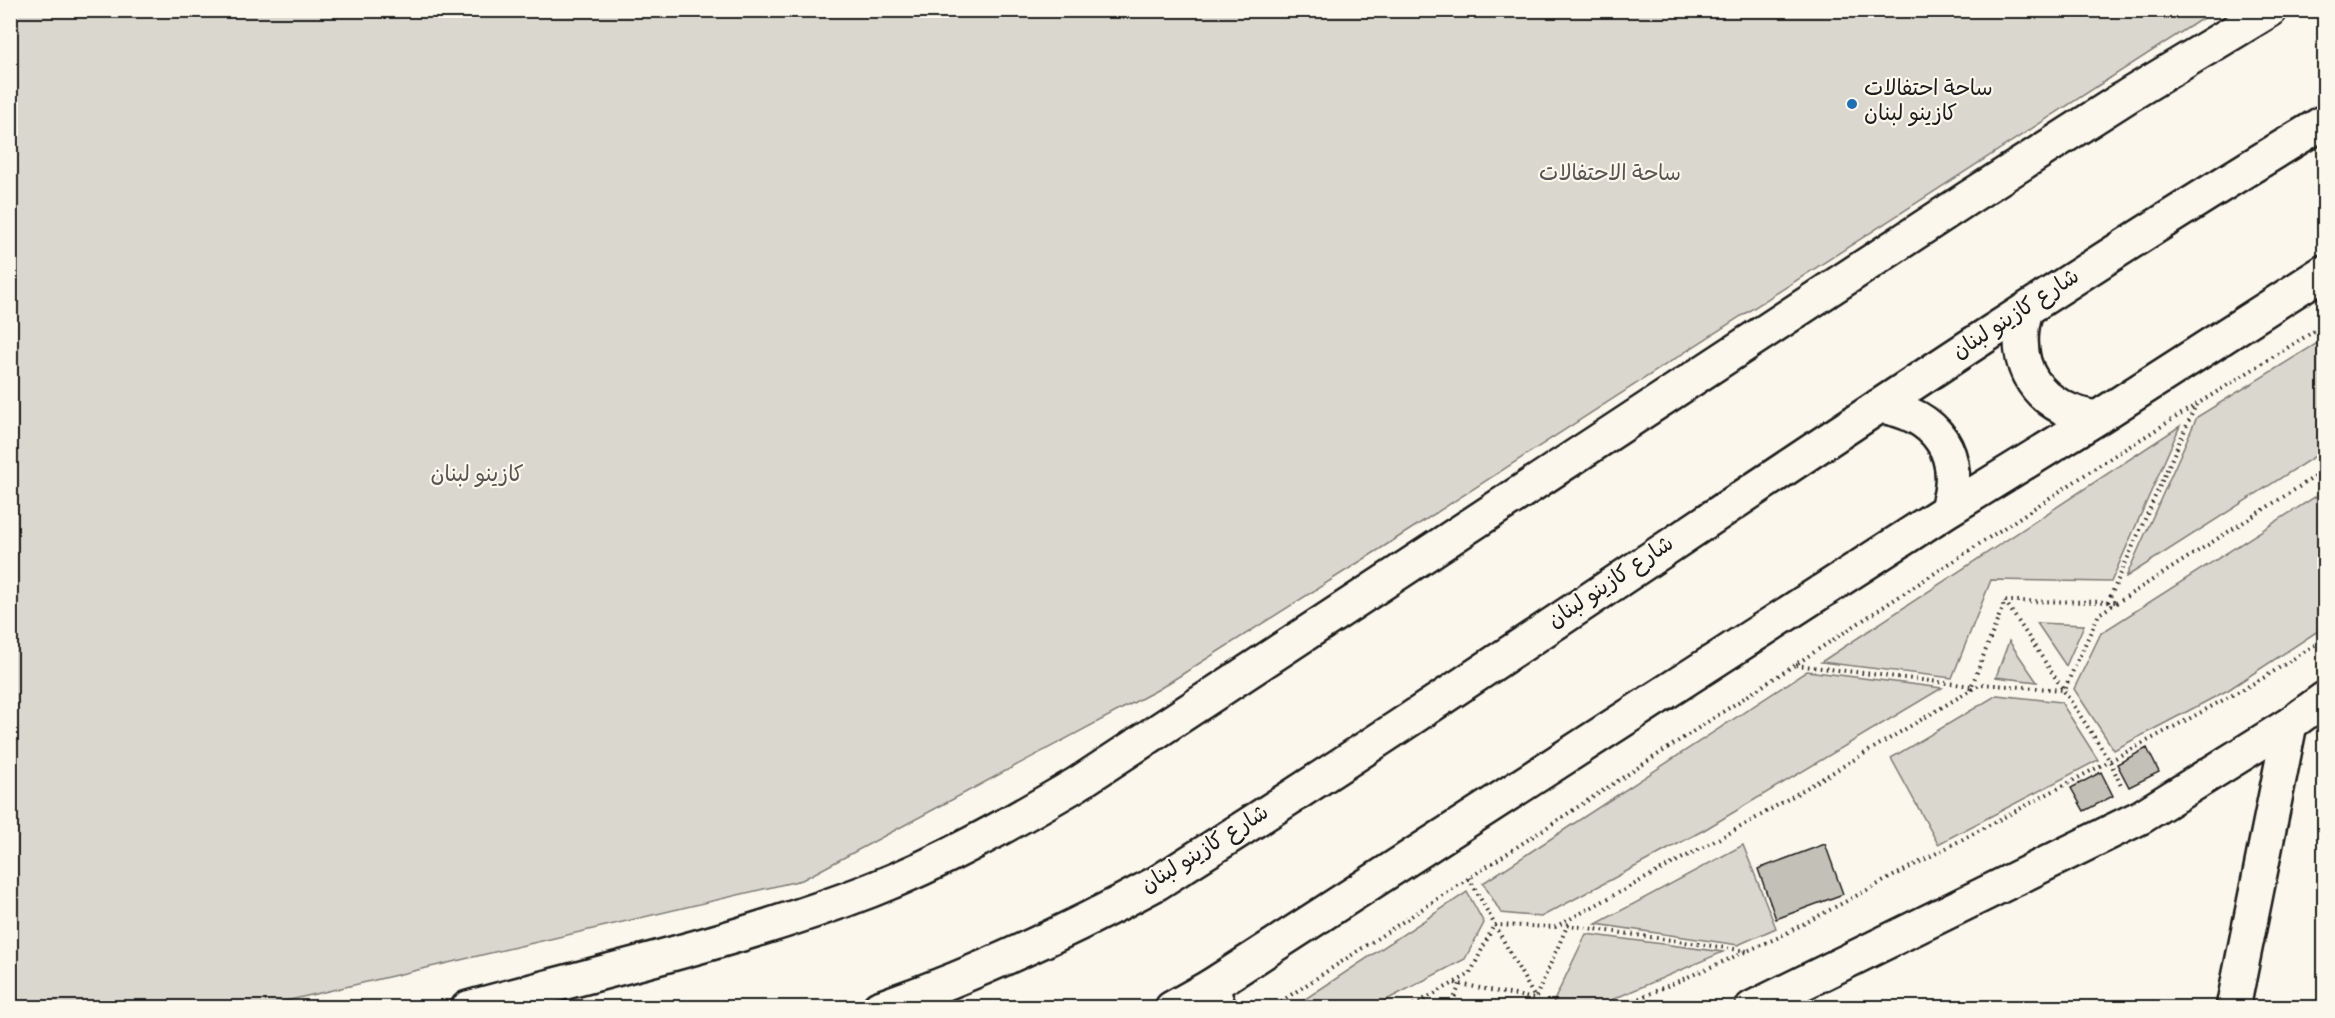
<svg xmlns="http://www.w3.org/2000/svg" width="2335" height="1018" font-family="'Gochi Hand','Playpen Sans Arabic',sans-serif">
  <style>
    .green { fill: #dad7ce; stroke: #7b7a75; stroke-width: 1.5 }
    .building { fill: #c3c0b8; stroke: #1c1c1c; stroke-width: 1.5 }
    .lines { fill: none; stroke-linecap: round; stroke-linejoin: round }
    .minor-casing { stroke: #1c1c1c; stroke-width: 38 }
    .tertiary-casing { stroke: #1c1c1c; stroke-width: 38 }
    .secondary-casing { stroke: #1c1c1c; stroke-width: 38 }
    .path { stroke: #1c1c1c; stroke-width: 4; stroke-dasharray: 1.5 4.5; stroke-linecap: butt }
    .minor { stroke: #fbf7ec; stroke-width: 33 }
    .tertiary { stroke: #fbf7ec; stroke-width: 33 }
    .secondary { stroke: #fbf7ec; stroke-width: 33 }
    .poi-dot { fill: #1f6fb2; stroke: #fbf7ec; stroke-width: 2 }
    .labels { text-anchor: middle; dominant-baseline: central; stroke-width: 4.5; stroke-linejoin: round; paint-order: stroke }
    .poi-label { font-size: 22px; fill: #1c1c1c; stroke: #fbf7ec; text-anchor: start }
    .park-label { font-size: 22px; fill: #555451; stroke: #fbf7ec }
    .street-label { font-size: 22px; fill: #1c1c1c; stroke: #fbf7ec }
  </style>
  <rect width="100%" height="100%" fill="#fbf7ec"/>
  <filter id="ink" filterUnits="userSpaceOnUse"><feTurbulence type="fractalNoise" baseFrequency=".0167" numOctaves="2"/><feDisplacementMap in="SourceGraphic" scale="12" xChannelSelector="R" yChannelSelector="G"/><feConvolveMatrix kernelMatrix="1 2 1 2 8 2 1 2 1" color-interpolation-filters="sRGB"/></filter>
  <g filter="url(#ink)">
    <!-- green -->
    <path class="green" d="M10 11 11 10 2214 11 1394 540 1159 689 802 880 260 1007H11Z
      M2324 339V438L2320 453 2126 577 2197 417Z
      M2180 426 2111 582 1991 580 1952 678 1821 662Z
      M2324 491V627L2228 690 2114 750 2074 689 2101 633Z
      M2037 623 2084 625 2066 666Z
      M2009 641 2037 682 1996 677Z
      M1807 671 1942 688 1704 830 1541 917 1501 913 1483 883Z
      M1997 695 2061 702 2098 760 1938 844 1891 758Z
      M1743 845 1776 928 1738 945 1596 924Z
      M1467 892 1484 923 1465 959 1373 1007H1293Z
      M1586 934 1723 952 1595 1007H1551Z"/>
    <!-- building -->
    <path class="building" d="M2147 748 2159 772 2129 787 2117 764Z
      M2101 772 2113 796 2084 811 2071 788Z
      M1825 844 1843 894 1776 919 1758 869Z"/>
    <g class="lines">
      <defs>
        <path id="minor" d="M1211 986 1219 1008
          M1752 1008 2141 817 2290 724 2324 699
          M2233 1008 2290 724"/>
        <path id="tertiary" d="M468 1008C603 971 740 941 871 890 943 862 1011 823 1077 784L1968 198 2129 95 2270 10"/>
        <path id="secondary" d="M2026 310C2009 367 2039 409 2097 418
          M1879 406C1937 414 1966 455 1946 511
          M879 1008C976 974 1067 932 1157 883 1550 635 1927 362 2324 122
          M1172 1008 1211 986 1946 511 2097 418 2324 272"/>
      </defs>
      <!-- minor casing -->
      <use href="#minor" class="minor-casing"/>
      <!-- tertiary casing -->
      <use href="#tertiary" class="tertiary-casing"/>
      <!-- secondary casing -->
      <use href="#secondary" class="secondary-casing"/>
      <!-- path -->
      <path class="path" d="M2005 601 2110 761 2122 788
        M2108 602 2195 407
        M1796 665 1972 686
        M1970 690 2005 601 2118 602
        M1469 878 1535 998
        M1567 925 1747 951
        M1455 983 1535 999 1568 924
        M1271 1008 2109 459 2324 325
        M1408 1008 1470 974 1494 925 1555 927 1746 824 1981 684 2064 690 2099 614 2324 471
        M1450 1008 1460 984
        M1617 1008 1777 938 2196 715 2265 677 2324 639"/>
      <!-- minor -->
      <use href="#minor" class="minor"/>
      <!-- tertiary -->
      <use href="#tertiary" class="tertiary"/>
      <!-- secondary -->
      <use href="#secondary" class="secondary"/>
    </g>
  </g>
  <!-- markers -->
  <circle class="poi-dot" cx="1852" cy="104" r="6"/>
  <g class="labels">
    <!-- poi labels -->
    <g class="poi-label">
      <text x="1864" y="91">ساحة احتفالات<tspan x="1864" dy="25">كازينو لبنان</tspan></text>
    </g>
    <!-- park labels -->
    <g class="park-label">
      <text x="1610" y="176">ساحة الاحتفالات</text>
      <text x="477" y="477">كازينو لبنان</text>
    </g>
    <!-- street labels -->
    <g class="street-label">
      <text transform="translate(2017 316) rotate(-33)">شارع كازينو لبنان</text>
      <text transform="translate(1612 584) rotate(-34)">شارع كازينو لبنان</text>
      <text transform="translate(1206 851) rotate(-32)">شارع كازينو لبنان</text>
    </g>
  </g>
  <!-- margin -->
  <rect width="2335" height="1018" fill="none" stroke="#fbf7ec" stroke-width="36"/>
  <rect x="18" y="18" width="2299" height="982" fill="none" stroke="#1c1c1c" stroke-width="2" filter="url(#ink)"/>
</svg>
